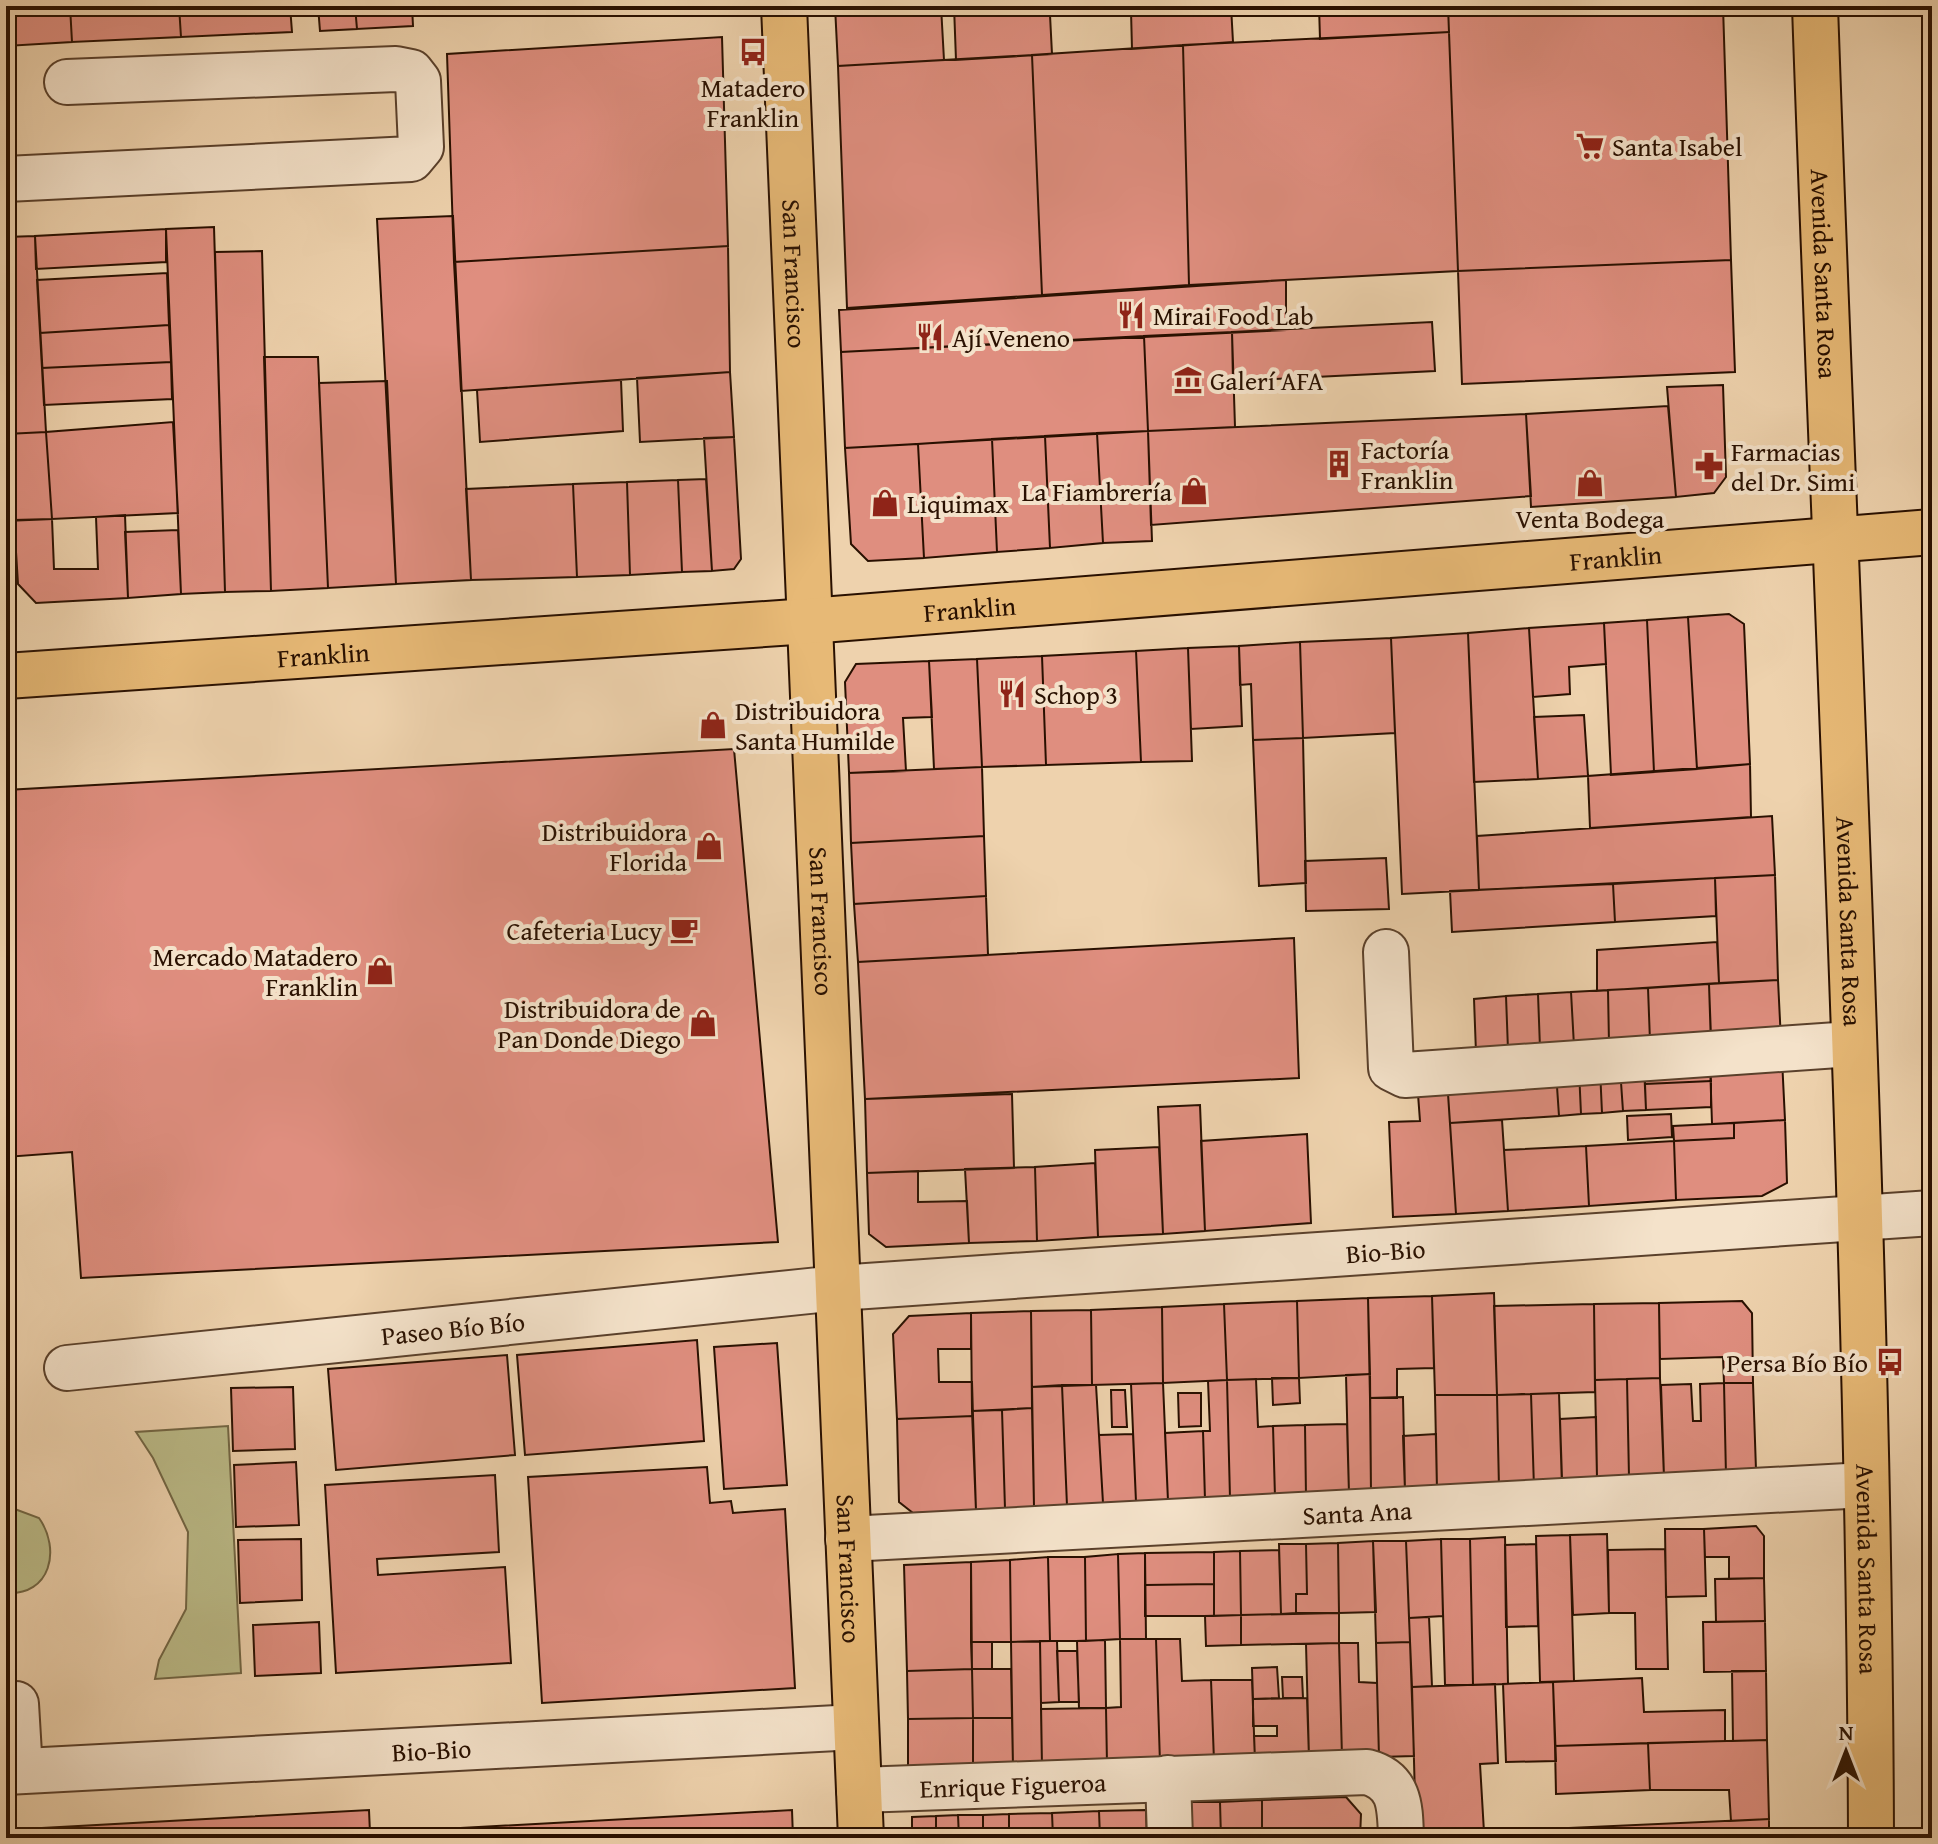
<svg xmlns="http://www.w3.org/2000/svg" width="1938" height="1844" font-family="'Gentium Book Plus',serif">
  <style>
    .green { fill: #bb8; stroke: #726644; stroke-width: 2 }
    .building { fill: #df8e7f; stroke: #291000; stroke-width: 2 }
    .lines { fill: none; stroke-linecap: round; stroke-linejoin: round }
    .minor-casing { stroke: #5a402b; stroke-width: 48 }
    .major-casing { stroke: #291000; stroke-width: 48 }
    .minor { stroke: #f4e2ca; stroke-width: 44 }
    .major { stroke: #e7b976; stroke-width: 44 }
    .labels { text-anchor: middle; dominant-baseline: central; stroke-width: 8; stroke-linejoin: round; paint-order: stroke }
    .poi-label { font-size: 26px; fill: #291000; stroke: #f4e2ca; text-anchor: start }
    .street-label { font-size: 26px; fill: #291000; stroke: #f4e2ca }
  </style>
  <rect width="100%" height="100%" fill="#eed2ad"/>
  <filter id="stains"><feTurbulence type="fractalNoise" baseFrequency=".0025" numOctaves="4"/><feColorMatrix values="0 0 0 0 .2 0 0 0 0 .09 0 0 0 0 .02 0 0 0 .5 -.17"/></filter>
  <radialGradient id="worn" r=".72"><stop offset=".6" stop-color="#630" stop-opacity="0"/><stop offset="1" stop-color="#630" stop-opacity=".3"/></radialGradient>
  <!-- green -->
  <path class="green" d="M228 1426 241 1673 155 1679 159 1660 186 1609 188 1532 153 1458 136 1432Z
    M12 1508 39 1518C61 1549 51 1596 6 1593V1509Z"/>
  <!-- building -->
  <path class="building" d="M6 6H70L72 42 6 46Z
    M70 6H179L181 37 72 42Z
    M179 6H290L292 32 181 37Z
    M318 6H355L357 29 320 31Z
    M355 6H412L413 26 357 29Z
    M835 6H941L944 60 838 66Z
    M954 6H1231L1233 42 1132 49 1131 11 1050 15 1052 54 956 60Z
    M1319 6H1448L1449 32 1320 39Z
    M1448 6H1723L1731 260 1458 271Z
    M1929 6H1932V55H1931Z
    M1449 32 1458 271 1189 285 1183 45Z
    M722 37 728 246 454 262 447 54Z
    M1183 45 1189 285 1042 295 1032 55Z
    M1032 55 1042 295 847 308 838 66Z
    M453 216 471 580 396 584 377 219Z
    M214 227 225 592 181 594 166 229Z
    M166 229V262L36 269 35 236Z
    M35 236 46 432 6 434V237Z
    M728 246 730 372 461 391 454 262Z
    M262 251 271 591 225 592 215 252Z
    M1731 260 1735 372 1462 384 1458 271Z
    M167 273 169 325 40 333 37 280Z
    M1286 280V330L841 352 839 310Z
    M1432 322 1435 371 1233 381 1232 332Z
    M169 325 171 362 42 368 40 333Z
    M1232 332 1235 427 1148 431 1144 336Z
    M1144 336 1148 431 845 448 841 352Z
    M264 357H318L328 588 271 591Z
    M171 362 172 399 44 405 42 368Z
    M730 372 734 437 640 442 637 378Z
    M621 380 623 431 480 442 477 390Z
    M387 381 396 584 328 588 319 383Z
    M1723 385 1726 477 1714 493 1676 497 1667 387Z
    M1668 406 1676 497 1531 507 1526 414Z
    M1526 414 1531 496 1151 525 1148 431Z
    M173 422 178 513 52 519 46 432Z
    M1148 431 1152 541 1103 543 1097 433Z
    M46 432 52 519 6 521V434Z
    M1097 433 1103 543 1050 548 1045 436Z
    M1045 436 1050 548 997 552 992 439Z
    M734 437 741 559 734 569 712 571 704 438Z
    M992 439 997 552 924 558 918 444Z
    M918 444 924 558 868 561 851 544 845 448Z
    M706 479 712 571 682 572 678 480Z
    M678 480 682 572 630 575 627 482Z
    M627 482 630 575 577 577 573 484Z
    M573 484 577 577 471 580 466 489Z
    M125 515 128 598 36 603 18 584 14 520 52 519 54 569H98L96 517Z
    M178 530 181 594 128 598 125 532Z
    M1932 609V686H1929V612Z
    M1729 614 1744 624 1750 764 1697 769 1688 617Z
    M1688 617 1697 769 1654 772 1647 620Z
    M1647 620 1654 772 1611 775 1604 623Z
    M1604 623 1606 664 1569 667 1570 694 1533 697 1529 628Z
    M1529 628 1538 779 1474 782 1468 633Z
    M1468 633 1479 890 1402 894 1391 638Z
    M1391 638 1395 733 1303 738 1300 642Z
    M1300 642 1303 738 1253 740 1251 684 1240 685 1239 646Z
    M1239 646 1242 726 1191 729 1188 648Z
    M1188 648 1192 761 1141 762 1136 651Z
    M1136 651 1141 762 1046 765 1042 656Z
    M1042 656 1046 765 982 767 977 659Z
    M977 659 982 767 934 769 929 661Z
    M929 661 932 717 903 718 906 771 849 773 845 682 856 664Z
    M1929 686H1932V739Z
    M1584 715 1588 776 1538 779 1534 717Z
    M1303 738 1306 883 1259 886 1253 740Z
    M734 749 778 1242 81 1278 72 1152 6 1157V790Z
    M1750 764 1751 817 1590 828 1588 776Z
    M982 767 984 836 851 843 849 773Z
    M1772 816 1775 875 1479 890 1477 836Z
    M984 836 986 896 854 904 851 843Z
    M1386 858 1389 909 1306 911 1305 861Z
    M1775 875 1778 980 1719 983 1715 878Z
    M1715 878 1716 916 1615 922 1613 884Z
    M1613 884 1615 922 1452 932 1450 891Z
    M986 896 988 955 858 962 854 904Z
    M1294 938 1299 1078 865 1099 858 962Z
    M1717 942 1719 983 1597 991V950Z
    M1778 980 1781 1041 1711 1045 1709 984Z
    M1709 984 1711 1037 1650 1041 1648 988Z
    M1648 988 1650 1041 1609 1043 1608 990Z
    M1608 990 1609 1043 1574 1046 1571 992Z
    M1571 992 1574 1046 1540 1048 1538 994Z
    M1538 994 1540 1048 1508 1050 1506 996Z
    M1506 996 1508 1050 1476 1053 1474 999Z
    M1782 1059 1785 1120 1712 1124 1710 1063Z
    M1710 1063 1711 1081 1645 1084 1644 1066Z
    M1644 1066 1646 1110 1623 1111 1620 1068Z
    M1620 1068 1623 1111 1602 1113 1600 1069Z
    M1600 1069 1602 1113 1581 1114 1579 1070Z
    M1579 1070 1581 1114 1559 1116 1556 1072Z
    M1556 1072 1559 1116 1450 1123 1447 1079Z
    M1447 1079 1456 1214 1393 1217 1389 1122 1420 1121 1417 1081Z
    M1711 1081V1107L1646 1110 1645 1084Z
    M1012 1094 1014 1168 867 1173 865 1099Z
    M1200 1105 1205 1231 1163 1234 1158 1107Z
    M1671 1114 1672 1137 1628 1140 1627 1116Z
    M1502 1120 1508 1211 1456 1214 1450 1123Z
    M1785 1120 1787 1183 1762 1196 1676 1200 1674 1141 1734 1138V1123Z
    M1734 1123V1138L1674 1141 1673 1126Z
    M1307 1134 1311 1223 1205 1231 1201 1141Z
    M1674 1141 1676 1200 1589 1206 1586 1146Z
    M1586 1146 1589 1206 1508 1211 1504 1150Z
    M1159 1147 1163 1234 1098 1237 1095 1150Z
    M1095 1163 1098 1237 1037 1241 1035 1167Z
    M1035 1167 1037 1241 969 1243 965 1169Z
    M918 1171V1202L967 1201 969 1243 886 1247 869 1234 867 1173Z
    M1494 1293 1497 1395H1435L1432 1296Z
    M1432 1296 1434 1368 1397 1369V1398H1370L1368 1298Z
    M1368 1298 1370 1374 1299 1378 1297 1301Z
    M1297 1301 1299 1378 1227 1380 1224 1304Z
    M1742 1301 1752 1313 1753 1383H1724L1723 1357 1660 1359 1659 1303Z
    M1659 1303 1660 1378 1595 1380 1594 1304Z
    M1224 1304 1227 1380 1163 1383 1162 1307Z
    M1594 1304 1595 1392 1497 1395 1494 1306Z
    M1162 1307 1163 1383 1092 1385 1091 1310Z
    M1091 1310 1092 1385 1032 1387 1031 1311Z
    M1031 1311 1032 1408 972 1411 971 1313Z
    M971 1313V1349H938L939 1382H972L973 1416 897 1419 893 1334 909 1316Z
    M697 1340 704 1441 525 1455 517 1355Z
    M777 1343 787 1485 724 1489 714 1347Z
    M507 1355 515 1455 336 1470 328 1369Z
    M1370 1374 1371 1493 1349 1494 1346 1375Z
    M1272 1378H1299L1300 1403 1273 1405Z
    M1660 1378 1664 1477H1629L1627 1379Z
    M1256 1379 1258 1427 1273 1426 1275 1497 1230 1498 1227 1380Z
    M1627 1379 1629 1477 1597 1478 1595 1380Z
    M1227 1380 1230 1498 1205 1500 1203 1431H1210L1208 1381Z
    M1163 1383 1168 1501 1136 1502 1131 1384Z
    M1724 1383H1753L1756 1470 1726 1476Z
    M1724 1383 1726 1476 1664 1477 1661 1385 1691 1384 1693 1421H1701L1700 1384Z
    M1062 1385H1096L1103 1503 1067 1506Z
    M1062 1385 1067 1506 1034 1507 1032 1387Z
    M293 1387 295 1449 233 1451 231 1388Z
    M1111 1390H1125L1127 1427H1112Z
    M1178 1393H1201V1426L1179 1427Z
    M1559 1393 1562 1487 1534 1488 1531 1394Z
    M1531 1394 1534 1488H1499L1497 1395Z
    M1435 1395H1497L1499 1488 1437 1490Z
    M1403 1397 1405 1491 1371 1493 1370 1398Z
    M1032 1408 1034 1507 1005 1509 1002 1410Z
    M1002 1410 1005 1509 976 1511 972 1411Z
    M973 1416 976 1511 913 1513 899 1502 897 1419Z
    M1596 1417 1597 1478 1562 1479 1560 1419Z
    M1347 1424 1349 1494 1306 1496 1305 1425Z
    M1305 1425 1306 1496 1275 1497 1273 1426Z
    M1203 1431 1205 1500 1168 1501 1165 1433Z
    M1133 1434 1136 1502 1103 1503 1099 1435Z
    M1436 1434 1437 1490 1405 1491 1403 1436Z
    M296 1462 299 1525 236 1527 234 1465Z
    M707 1467 710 1503 731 1501 733 1513 785 1509 795 1688 542 1703 528 1477Z
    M495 1475 499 1552 377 1559 378 1575 505 1567 511 1663 336 1673 325 1485Z
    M1756 1526 1764 1536V1578L1729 1579V1557H1705L1704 1529Z
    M1665 1529H1704L1706 1596 1666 1597Z
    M1607 1534 1609 1613 1573 1615 1570 1535Z
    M1570 1535 1574 1681 1540 1682 1536 1536Z
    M1505 1537 1508 1684 1473 1685 1470 1539Z
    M301 1539 302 1600 240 1603 238 1540Z
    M1441 1539H1470L1473 1685H1445Z
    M1441 1539 1443 1616 1409 1618 1406 1541Z
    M1373 1541H1406L1410 1642 1376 1643Z
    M1373 1541 1376 1612 1339 1613 1338 1543Z
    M1338 1543 1339 1613H1296V1594H1307L1306 1544Z
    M1279 1544H1306L1307 1594H1296V1613L1281 1614Z
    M1536 1544 1538 1626 1506 1627 1505 1545Z
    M1665 1549 1668 1669H1636L1635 1613H1609L1608 1550Z
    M1279 1550 1281 1614 1241 1615 1240 1551Z
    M1240 1551 1241 1615 1214 1616V1552Z
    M1214 1552V1584L1145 1585V1553Z
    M1145 1553 1146 1639H1120L1118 1554Z
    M1118 1554 1120 1639 1086 1641 1085 1557Z
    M1048 1557 1050 1641 1011 1642 1010 1560Z
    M1048 1557H1085L1086 1641H1050Z
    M1010 1560 1011 1642H971V1562Z
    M971 1562 972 1669 907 1671 904 1565Z
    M1764 1578 1765 1621 1716 1622 1715 1579Z
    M1214 1584V1616H1145V1585Z
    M1339 1613V1643L1241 1645V1615Z
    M1241 1615V1645L1206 1646 1205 1616Z
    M1429 1617 1432 1686 1412 1687 1409 1618Z
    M1765 1621 1766 1671 1704 1672 1703 1622Z
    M319 1622 321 1673 255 1676 253 1625Z
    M1120 1639H1156L1160 1763 1107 1764 1106 1708 1121 1707Z
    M1156 1639H1180L1182 1681 1211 1680 1214 1761 1160 1763Z
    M1105 1640 1106 1708H1079L1077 1641Z
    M1040 1641 1042 1767H1013L1011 1642Z
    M1040 1641H1057L1059 1702 1041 1703Z
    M971 1642H992V1669H972Z
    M1410 1642 1414 1756 1379 1757 1376 1643Z
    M1339 1643 1342 1757 1309 1758 1306 1644Z
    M1339 1643H1358L1359 1682 1377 1683 1379 1757H1342Z
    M1057 1651H1077L1079 1702H1059Z
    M1277 1667 1279 1698 1253 1699 1252 1668Z
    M972 1669 973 1718 908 1719 907 1671Z
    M972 1669H1011L1012 1718H973Z
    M1732 1671H1766L1767 1740 1733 1741Z
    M1282 1677H1302L1303 1698H1283Z
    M1642 1678 1644 1712 1725 1710V1741L1555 1746 1553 1682Z
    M1211 1680H1252L1255 1760 1214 1761Z
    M1553 1682 1556 1761 1506 1762 1503 1684Z
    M1495 1684 1498 1763 1480 1764 1484 1832 1416 1835 1412 1687Z
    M1307 1698 1309 1758 1255 1760 1254 1736H1277V1726H1253V1699Z
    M1106 1708 1107 1764 1042 1767 1041 1709Z
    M973 1718V1768L908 1770V1719Z
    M973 1718H1012L1013 1767 973 1768Z
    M1767 1740 1769 1819 1731 1821 1729 1790H1650L1648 1743Z
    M1648 1743 1650 1790 1556 1794 1555 1746Z
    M1346 1797 1361 1814 1360 1838H1262V1800Z
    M1262 1800V1838H1221L1220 1802Z
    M1174 1802H1220L1221 1838H1175Z
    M369 1810 370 1833 792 1810 793 1838H6V1830Z
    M1146 1810 1147 1838H1100L1099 1811Z
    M1099 1811 1100 1838H1053L1052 1813Z
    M1052 1813 1053 1838H1009V1814Z
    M1009 1814V1838H983V1815Z
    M958 1815H983V1838H959Z
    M958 1815 959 1838H936V1816Z
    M936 1816V1838H912V1817Z
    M1769 1819V1838H1416V1835Z"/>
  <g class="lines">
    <defs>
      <g id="minor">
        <path d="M6 179 411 159 421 147 418 81 411 72 396 69 67 82"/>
        <path d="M1386 952 1391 1068 1405 1075 1852 1044"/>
        <path id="s1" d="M67 1368 838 1288 1932 1213"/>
        <path id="s2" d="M848 1539 1866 1485"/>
        <path d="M16 1704 20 1771"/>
        <path id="s3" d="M6 1772 856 1727"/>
        <path d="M1168 1778 1170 1838"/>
        <path id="s4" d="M859 1790 1367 1772C1401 1781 1400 1808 1401 1838"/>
      </g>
      <g id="major">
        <path id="s5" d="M784 6 861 1838"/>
        <path id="s6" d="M1815 6C1836 616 1869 1227 1871 1838"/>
        <path id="s7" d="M6 676 809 621 1932 532"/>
      </g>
    </defs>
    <!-- minor casing -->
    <use href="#minor" class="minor-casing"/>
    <!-- major casing -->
    <use href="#major" class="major-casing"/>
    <!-- minor -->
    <use href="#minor" class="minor"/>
    <!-- major -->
    <use href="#major" class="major"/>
  </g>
  <!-- icons -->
  <defs>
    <symbol id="bus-bare" viewBox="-9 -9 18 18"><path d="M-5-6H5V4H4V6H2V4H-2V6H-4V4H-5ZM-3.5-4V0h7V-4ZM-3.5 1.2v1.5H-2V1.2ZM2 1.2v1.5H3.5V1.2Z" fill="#8f2418" stroke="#f4e2ca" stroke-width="2.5" paint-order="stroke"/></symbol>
    <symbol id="supermarket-bare" viewBox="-9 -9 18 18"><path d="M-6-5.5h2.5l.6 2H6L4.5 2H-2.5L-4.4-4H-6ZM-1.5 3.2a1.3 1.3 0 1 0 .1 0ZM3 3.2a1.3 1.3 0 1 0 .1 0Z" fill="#8f2418" stroke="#f4e2ca" stroke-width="2.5" paint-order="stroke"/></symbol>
    <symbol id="restaurant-bare" viewBox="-9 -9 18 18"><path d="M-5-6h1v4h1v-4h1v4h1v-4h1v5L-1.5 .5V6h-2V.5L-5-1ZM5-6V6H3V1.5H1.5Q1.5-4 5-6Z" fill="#8f2418" stroke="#f4e2ca" stroke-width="2.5" paint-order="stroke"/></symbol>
    <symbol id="museum-bare" viewBox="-9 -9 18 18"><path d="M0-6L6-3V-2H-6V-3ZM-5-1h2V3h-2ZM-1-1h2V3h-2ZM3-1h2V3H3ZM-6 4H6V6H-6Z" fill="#8f2418" stroke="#f4e2ca" stroke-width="2.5" paint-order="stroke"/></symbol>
    <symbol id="building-bare" viewBox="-9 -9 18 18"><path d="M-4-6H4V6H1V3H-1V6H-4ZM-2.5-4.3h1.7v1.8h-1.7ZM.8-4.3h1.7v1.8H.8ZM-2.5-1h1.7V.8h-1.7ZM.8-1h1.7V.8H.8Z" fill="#8f2418" stroke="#f4e2ca" stroke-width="2.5" paint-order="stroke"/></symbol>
    <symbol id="pharmacy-bare" viewBox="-9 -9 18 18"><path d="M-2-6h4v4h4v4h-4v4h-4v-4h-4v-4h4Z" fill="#8f2418" stroke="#f4e2ca" stroke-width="2.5" paint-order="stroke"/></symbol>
    <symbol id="shop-bare" viewBox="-9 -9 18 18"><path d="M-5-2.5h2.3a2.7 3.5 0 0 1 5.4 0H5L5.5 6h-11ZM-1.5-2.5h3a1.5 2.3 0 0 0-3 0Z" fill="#8f2418" stroke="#f4e2ca" stroke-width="2.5" paint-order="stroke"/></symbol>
    <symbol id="cafe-bare" viewBox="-9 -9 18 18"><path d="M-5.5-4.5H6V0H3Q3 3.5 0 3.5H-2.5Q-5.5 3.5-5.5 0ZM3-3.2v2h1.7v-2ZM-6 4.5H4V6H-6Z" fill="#8f2418" stroke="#f4e2ca" stroke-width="2.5" paint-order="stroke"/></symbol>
  </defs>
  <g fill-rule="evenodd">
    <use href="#bus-bare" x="733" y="32" width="40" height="40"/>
    <use href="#supermarket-bare" x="1570" y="126" width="40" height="40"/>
    <use href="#restaurant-bare" x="1111" y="295" width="40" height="40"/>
    <use href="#restaurant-bare" x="910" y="317" width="40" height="40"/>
    <use href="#museum-bare" x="1168" y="360" width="40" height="40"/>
    <use href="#building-bare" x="1319" y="444" width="40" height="40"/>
    <use href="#pharmacy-bare" x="1689" y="446" width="40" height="40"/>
    <use href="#shop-bare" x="1570" y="463" width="40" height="40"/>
    <use href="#shop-bare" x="1174" y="471" width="40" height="40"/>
    <use href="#shop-bare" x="865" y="483" width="40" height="40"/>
    <use href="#restaurant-bare" x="992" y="674" width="40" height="40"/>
    <use href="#shop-bare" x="693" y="705" width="40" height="40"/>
    <use href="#shop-bare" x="689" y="826" width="40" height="40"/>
    <use href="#cafe-bare" x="664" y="910" width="40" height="40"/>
    <use href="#shop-bare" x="360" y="951" width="40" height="40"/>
    <use href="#shop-bare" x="683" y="1003" width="40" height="40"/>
    <use href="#bus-bare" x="1870" y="1342" width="40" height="40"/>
  </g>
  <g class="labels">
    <!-- poi labels -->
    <g class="poi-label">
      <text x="753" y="87" text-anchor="middle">Matadero<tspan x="753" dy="30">Franklin</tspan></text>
      <text x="1612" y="146">Santa Isabel</text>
      <text x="1153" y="315">Mirai Food Lab</text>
      <text x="952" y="337">Ají Veneno</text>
      <text x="1210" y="380">Galerí AFA</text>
      <text x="1361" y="449">Factoría<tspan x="1361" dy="30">Franklin</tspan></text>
      <text x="1731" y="451">Farmacias<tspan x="1731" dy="30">del Dr. Simi</tspan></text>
      <text x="1172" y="491" text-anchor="end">La Fiambrería</text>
      <text x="907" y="503">Liquimax</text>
      <text x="1590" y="518" text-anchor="middle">Venta Bodega</text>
      <text x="1034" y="694">Schop 3</text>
      <text x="735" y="710">Distribuidora<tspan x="735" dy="30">Santa Humilde</tspan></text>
      <text x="687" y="831" text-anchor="end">Distribuidora<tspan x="687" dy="30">Florida</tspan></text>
      <text x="662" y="930" text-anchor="end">Cafeteria Lucy</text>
      <text x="358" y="956" text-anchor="end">Mercado Matadero<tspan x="358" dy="30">Franklin</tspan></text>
      <text x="681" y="1008" text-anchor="end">Distribuidora de<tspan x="681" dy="30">Pan Donde Diego</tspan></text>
      <text x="1868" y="1362" text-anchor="end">Persa Bío Bío</text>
    </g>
    <!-- street labels -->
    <g class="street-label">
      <text stroke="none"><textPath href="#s6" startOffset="268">Avenida Santa Rosa</textPath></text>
      <text stroke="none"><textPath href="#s5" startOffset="268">San Francisco</textPath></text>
      <text stroke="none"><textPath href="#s7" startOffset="1614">Franklin</textPath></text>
      <text stroke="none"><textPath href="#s7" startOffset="966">Franklin</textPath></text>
      <text stroke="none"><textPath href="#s7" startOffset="318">Franklin</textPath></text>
      <text stroke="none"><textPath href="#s5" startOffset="916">San Francisco</textPath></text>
      <text stroke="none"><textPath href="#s6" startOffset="916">Avenida Santa Rosa</textPath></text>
      <text stroke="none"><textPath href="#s1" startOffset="1324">Bio-Bio</textPath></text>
      <text stroke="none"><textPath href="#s1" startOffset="388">Paseo Bío Bío</textPath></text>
      <text stroke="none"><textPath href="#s2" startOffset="510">Santa Ana</textPath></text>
      <text stroke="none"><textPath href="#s5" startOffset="1564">San Francisco</textPath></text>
      <text stroke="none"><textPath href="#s6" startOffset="1564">Avenida Santa Rosa</textPath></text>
      <text stroke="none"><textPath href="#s3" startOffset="426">Bio-Bio</textPath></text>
      <text stroke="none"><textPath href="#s4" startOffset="154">Enrique Figueroa</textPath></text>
    </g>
  </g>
  <!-- margin -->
  <rect width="1938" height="1844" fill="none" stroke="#eed2ad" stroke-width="32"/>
  <rect x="8" y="8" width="1922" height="1828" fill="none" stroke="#291000" stroke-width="4"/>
  <rect x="16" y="16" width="1906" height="1812" fill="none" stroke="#291000" stroke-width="2"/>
  <!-- north arrow -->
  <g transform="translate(1846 1752)" stroke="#f4e2ca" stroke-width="6" paint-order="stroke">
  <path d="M0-6L14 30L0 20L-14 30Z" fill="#291000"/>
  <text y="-12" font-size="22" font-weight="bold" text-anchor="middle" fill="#291000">N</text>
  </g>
  <rect width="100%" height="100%" filter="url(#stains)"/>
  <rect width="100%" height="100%" fill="url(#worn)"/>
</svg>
